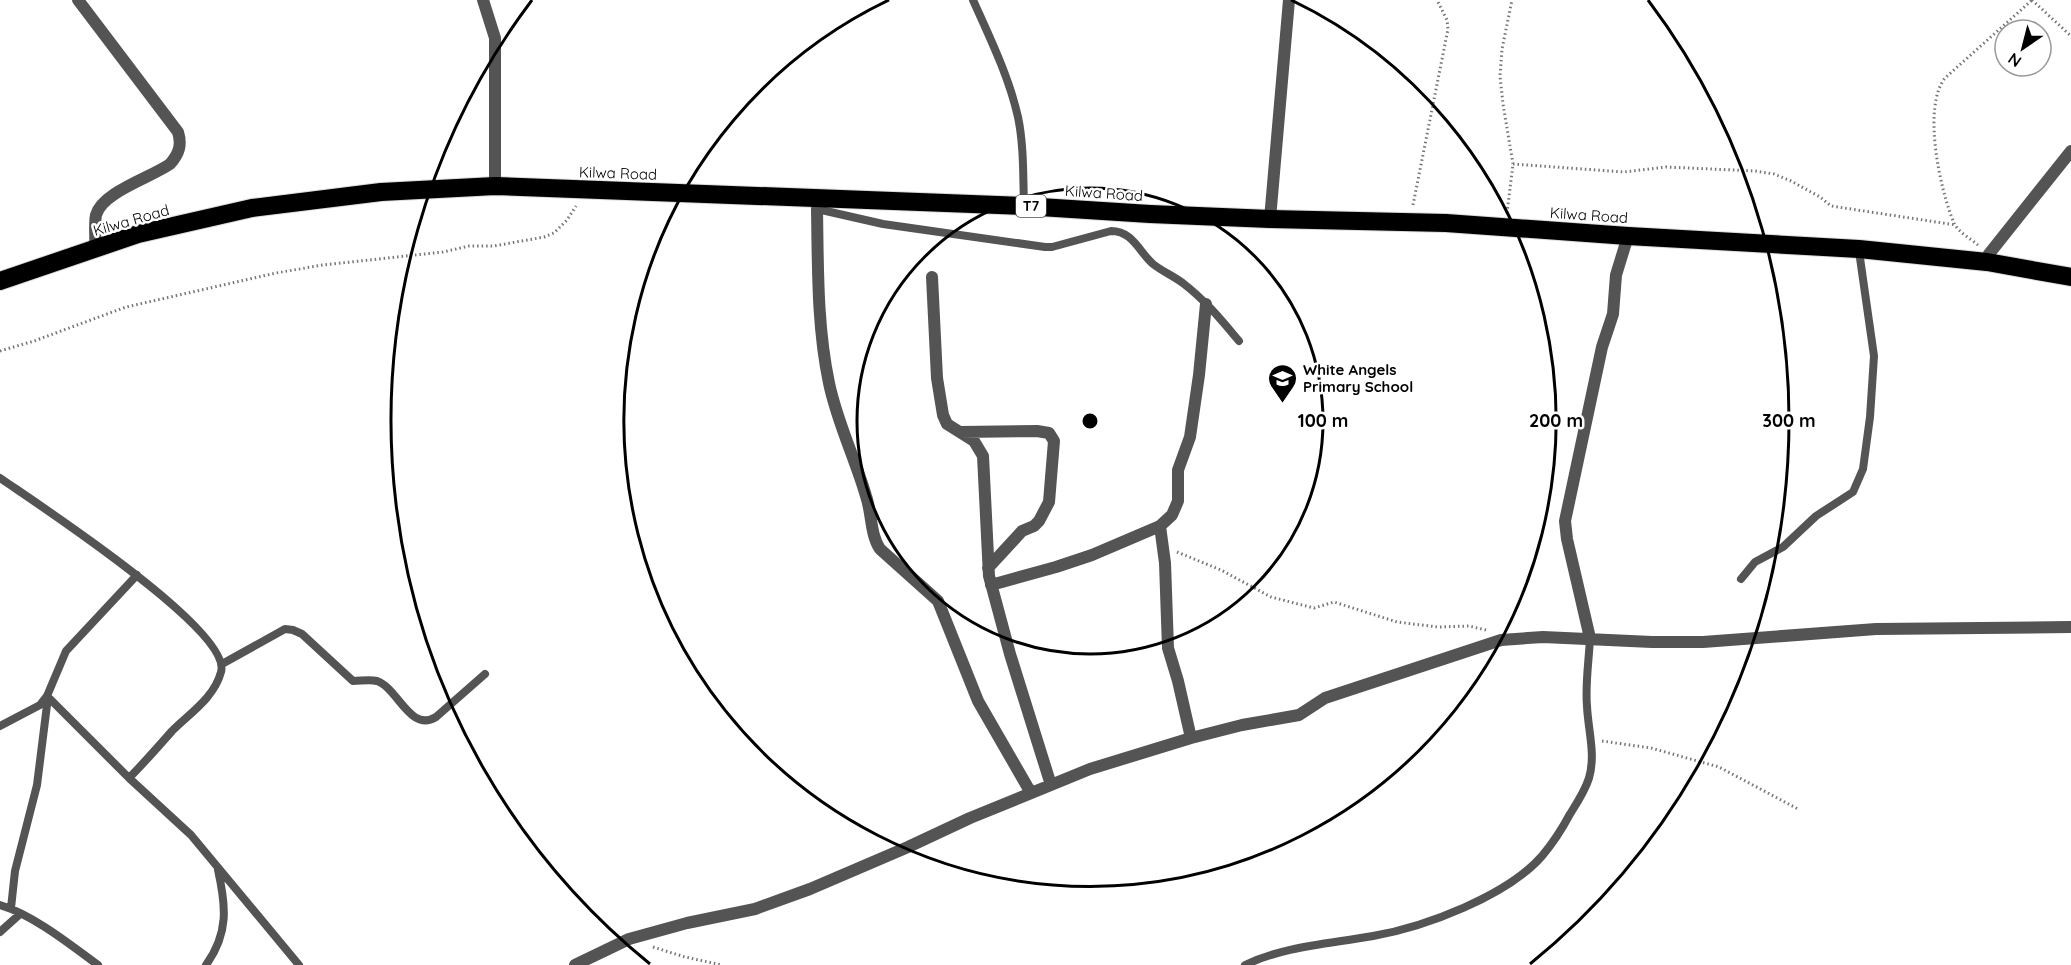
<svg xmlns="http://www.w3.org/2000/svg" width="2071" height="965" font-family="Quicksand,sans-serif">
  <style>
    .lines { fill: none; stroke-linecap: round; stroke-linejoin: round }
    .highway-casing { stroke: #dbdbdb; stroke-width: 20 }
    .path { stroke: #767676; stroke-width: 3; stroke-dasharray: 1.5 3; stroke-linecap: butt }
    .lane { stroke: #545454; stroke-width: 8 }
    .street { stroke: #545454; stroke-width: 12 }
    .highway { stroke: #000; stroke-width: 18 }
    .ring { fill: none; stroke: #000; stroke-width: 3 }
    .labels { text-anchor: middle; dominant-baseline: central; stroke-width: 5; stroke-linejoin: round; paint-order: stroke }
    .shield { fill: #fff; stroke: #4c4c4c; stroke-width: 1.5 }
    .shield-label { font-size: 14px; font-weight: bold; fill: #000 }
    .street-label { font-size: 15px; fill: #000; stroke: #fff }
    .poi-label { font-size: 15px; font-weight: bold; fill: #000; stroke: #fff; text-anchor: start }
    .centre { fill: #000; stroke: #fff; stroke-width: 3 }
    .ring-label { font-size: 18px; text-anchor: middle; font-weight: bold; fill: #000; stroke: #fff; stroke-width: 5; stroke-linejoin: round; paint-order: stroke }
  </style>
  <rect width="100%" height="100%" fill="#fff"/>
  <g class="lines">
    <defs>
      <path id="highway" d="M0 281 138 234 252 208 381 192 495 186 1024 206 1150 214 1270 219 1446 223 1628 236 1859 249 1987 262 2071 277"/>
    </defs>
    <!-- highway casing -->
    <use href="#highway" class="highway-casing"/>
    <!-- path -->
    <path class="path" d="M2032 0 2071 36
      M1513 164 1624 172 1666 167 1755 171 1774 174 1791 181 1820 197 1831 206 1956 225
      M1413 205 1448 29 1447 20 1437 0
      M1507 213 1513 164 1503 104 1500 76 1502 49 1512 0
      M1978 245C1971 239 1958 232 1954 223 1940 190 1922 107 1945 78L2032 0
      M0 351 34 341 126 307 276 273 323 265 443 252 469 246H494L544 237 554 233 567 220 576 206
      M1177 552 1221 570 1271 597 1314 608 1334 602 1397 622 1438 627 1469 626 1486 630
      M1602 741 1651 748 1719 767 1798 809
      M653 947 685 957 722 965"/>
    <!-- lane -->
    <path class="lane" d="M973 0C990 38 1009 77 1018 117 1024 146 1023 176 1024 206
      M817 209 883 224 1045 247H1052L1111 231C1133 231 1139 252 1153 264 1163 272 1174 276 1184 284 1206 301 1222 321 1239 341
      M0 478C36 503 233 631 221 672 214 698 190 713 172 731 158 747 144 763 129 778
      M1741 579 1755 562 1783 547 1816 516 1853 492 1863 469 1870 417 1874 356 1859 251
      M222 664 285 629 293 630 302 634 353 681C361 681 369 679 377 681 398 688 410 733 436 717L485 674
      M47 696 129 778 191 835 299 965
      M0 726 40 705 47 696 66 651 137 575
      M0 905C32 914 71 945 98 965
      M11 908 15 871 37 785 48 697
      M0 932 20 914
      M206 965C229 933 226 906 218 870
      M1245 965C1285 946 1329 944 1373 936 1425 927 1507 896 1542 856 1553 843 1562 829 1570 814 1577 803 1585 791 1589 778 1596 754 1588 730 1587 706 1585 684 1589 660 1590 638"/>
    <!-- street -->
    <path class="street" d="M78 0 178 132C182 145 179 154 170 164 152 177 102 192 96 215 94 225 96 238 95 248
      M483 0 495 38V186
      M819 198 817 209C818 267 817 326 829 383 837 422 855 458 866 496 872 513 870 534 880 549L938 601 978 701 1031 793
      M1270 219 1289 0
      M1987 262 1989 254 2071 151
      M932 277 937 378 943 415 947 424 974 441 983 456 989 576 1010 654 1051 785
      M960 432 1037 431 1049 433 1054 441 1049 502 1039 521 1034 526 1022 531 988 568
      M1160 526 1165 563 1168 648 1178 681 1191 738
      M991 585 1056 567 1092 555 1160 526 1172 515 1178 501V470L1190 437 1199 375 1206 304
      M1590 638 1567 539 1565 521 1602 347 1613 314 1616 275 1628 236
      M575 965 629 939 687 923 755 909 810 889 908 847 970 818 1090 769 1191 738 1242 725 1299 715 1325 698 1501 640 1543 637 1652 642H1703L1876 629 2071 627"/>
    <!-- highway -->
    <use href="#highway" class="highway"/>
  </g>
  <!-- distance rings -->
  <g class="ring">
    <circle cx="1090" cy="421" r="233"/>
    <path d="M1291 0A466 466 0 1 1 889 0"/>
    <path d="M650 964A699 699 0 0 1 532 0M1648 0A699 699 0 0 1 1530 964"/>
  </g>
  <!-- icons -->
  <defs>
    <symbol id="school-pin" viewBox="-11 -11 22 30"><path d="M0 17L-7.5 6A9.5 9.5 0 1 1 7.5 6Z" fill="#000" stroke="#fff"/><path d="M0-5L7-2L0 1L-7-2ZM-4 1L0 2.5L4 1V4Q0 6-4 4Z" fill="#fff"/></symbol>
  </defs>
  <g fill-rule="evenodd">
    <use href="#school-pin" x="1266" y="362" width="33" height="45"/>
  </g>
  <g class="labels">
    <!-- shield labels -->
    <rect class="shield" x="1016" y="195" width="30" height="22" rx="4.5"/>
    <g class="shield-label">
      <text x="1031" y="206">T7</text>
    </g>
    <!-- street labels -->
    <g class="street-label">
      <text transform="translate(618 173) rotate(2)">Kilwa Road</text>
      <text transform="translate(1104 193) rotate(4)">Kilwa Road</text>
      <text transform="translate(1589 215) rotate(4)">Kilwa Road</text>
      <text transform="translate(131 220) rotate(-16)">Kilwa Road</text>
    </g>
    <!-- poi labels -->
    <g class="poi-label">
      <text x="1303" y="369">White Angels<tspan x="1303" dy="17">Primary School</tspan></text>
    </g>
  </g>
  <circle cx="1090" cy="421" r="9" class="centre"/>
  <g class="ring-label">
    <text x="1323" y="427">100 m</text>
    <text x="1556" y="427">200 m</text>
    <text x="1789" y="427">300 m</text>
  </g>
  <!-- north arrow -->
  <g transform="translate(2023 48) rotate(215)"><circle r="28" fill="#ffffff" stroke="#999999" stroke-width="1.5"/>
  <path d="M0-4.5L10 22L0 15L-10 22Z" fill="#000000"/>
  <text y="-9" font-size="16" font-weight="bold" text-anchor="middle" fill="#000000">N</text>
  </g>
</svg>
